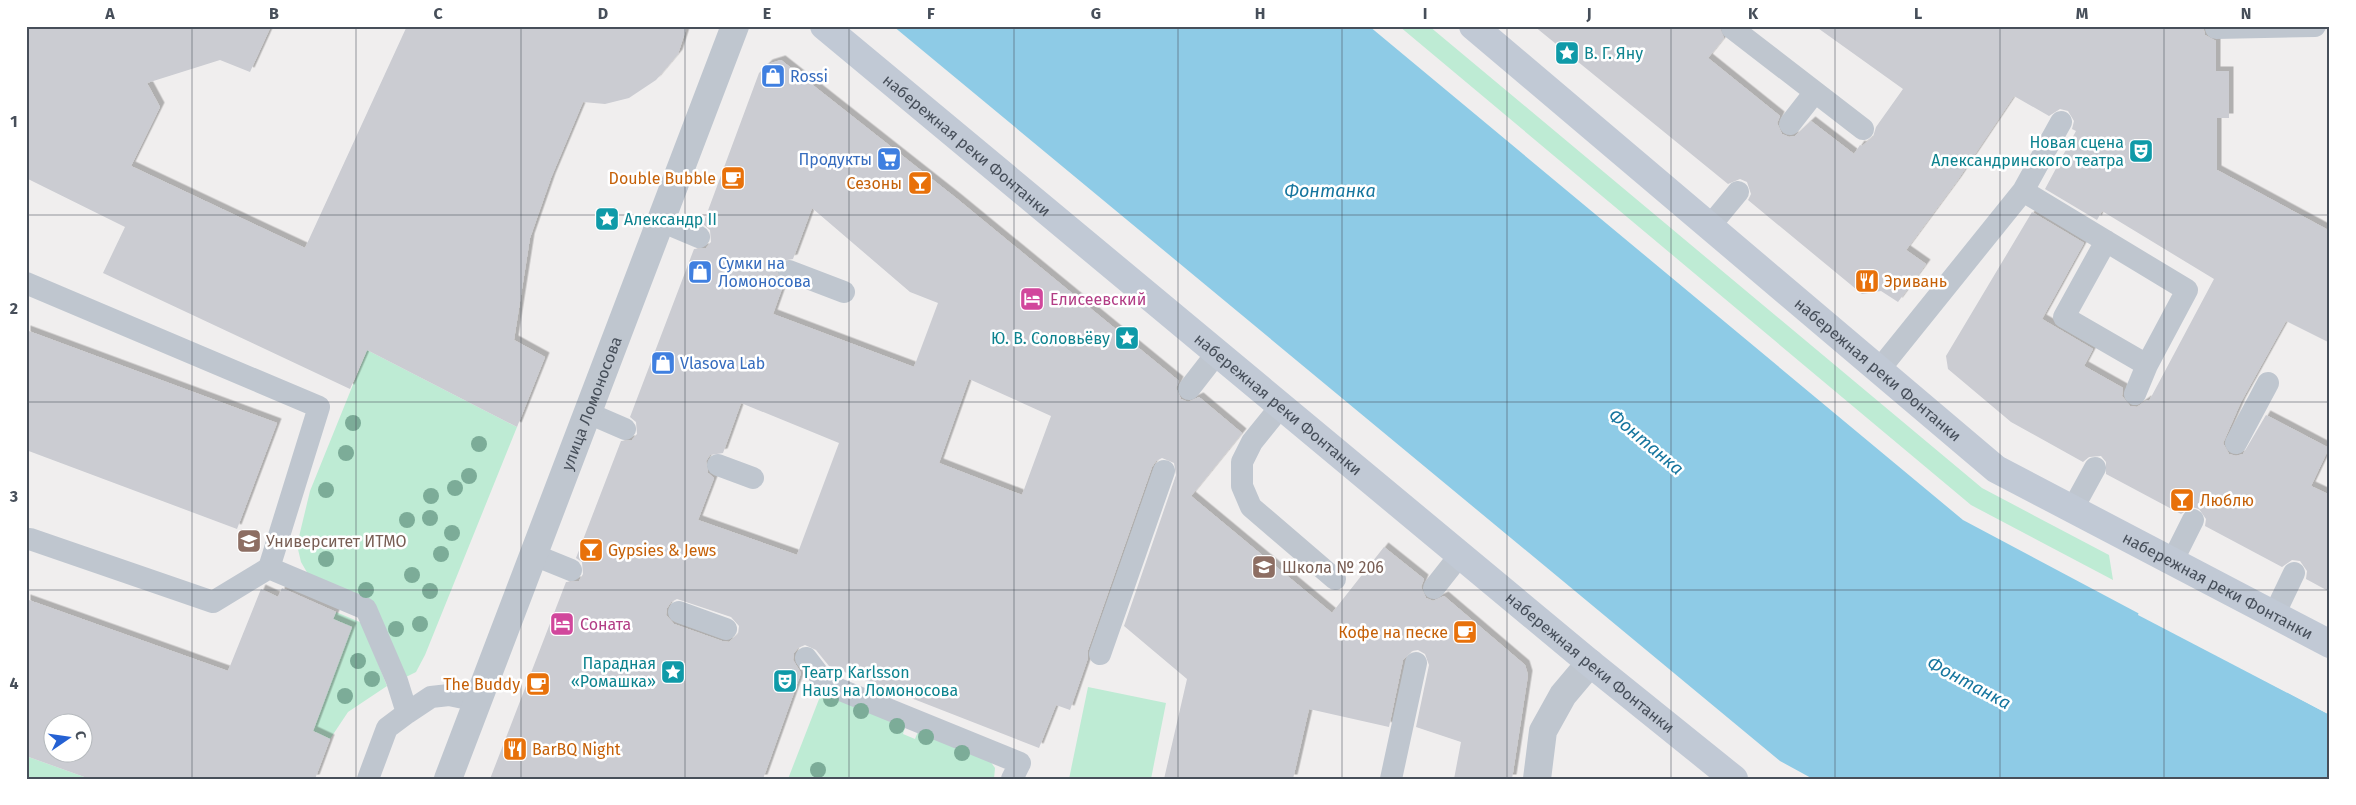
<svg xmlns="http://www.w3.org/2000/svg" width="2356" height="805" font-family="'Fira Sans',sans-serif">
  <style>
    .green { fill: #beebd4 }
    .water { fill: #8ecbe6 }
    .pier { fill: #f0eeee }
    .building { fill: #cbccd2; fill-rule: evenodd; filter: url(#shadow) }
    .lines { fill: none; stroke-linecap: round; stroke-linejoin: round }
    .service { stroke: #bfc6cf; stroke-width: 22 }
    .minor { stroke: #bfc6cf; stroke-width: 28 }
    .tertiary { stroke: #bfc6cf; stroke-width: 28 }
    .secondary { stroke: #c1c9d5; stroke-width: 28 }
    .tree { fill: #7cac98 }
    .grid { fill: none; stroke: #474f5a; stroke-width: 1; stroke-opacity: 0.55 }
    .labels { text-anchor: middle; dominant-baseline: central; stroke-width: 5; stroke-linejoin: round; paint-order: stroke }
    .culture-label { font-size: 16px; fill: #0d838f; stroke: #fff; text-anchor: start }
    .shop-label { font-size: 16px; fill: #366cbe; stroke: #fff; text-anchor: start }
    .street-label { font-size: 16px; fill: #474f5a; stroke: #fff }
    .food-label { font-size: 16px; fill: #c56008; stroke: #fff; text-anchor: end }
    .hotel-label { font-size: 16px; fill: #b23c85; stroke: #fff; text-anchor: start }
    .education-label { font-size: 16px; fill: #785e54; stroke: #fff; text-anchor: start }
    .water-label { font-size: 18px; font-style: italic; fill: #15759e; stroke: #fff }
    .neatline { fill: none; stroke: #474f5a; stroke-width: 2 }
    .grid-label { font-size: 16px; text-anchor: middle; font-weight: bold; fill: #474f5a }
  </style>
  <defs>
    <filter id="shadow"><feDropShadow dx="4.5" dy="-4.5" stdDeviation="0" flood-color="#0004"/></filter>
  </defs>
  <rect width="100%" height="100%" fill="#f0eeee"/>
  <!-- green -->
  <path class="green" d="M1399 26H1429L1982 488 2109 555 2113 580 1971 505Z
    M367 350 517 427 425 655 416 672 402 679 374 606 312 581 301 562 297 545 310 491Z
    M336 612 362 623 387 686 348 712 330 739 313 731 351 627 333 619Z
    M1088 687 1166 703 1151 779H1069Z
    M821 694 906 724 903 734 915 739 919 729 988 758 995 768 994 779H788Z
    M26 756 90 779H26Z"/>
  <!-- water -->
  <path class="water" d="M893 26H1369L1963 520 2330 715V779H1813L1780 761Z"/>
  <!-- pier -->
  <path class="pier" d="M2139 612 2330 712V715L2138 615Z"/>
  <!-- building -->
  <path class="building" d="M26 26H271L250 72 220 60 147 83 160 107 131 166 305 248 407 26H687L678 54 656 80 629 98 605 104 583 102 551 178 530 238 514 340 545 357 517 427 367 350 350 389 103 273 125 227 26 178Z
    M1534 26H1719L1724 38 1708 58 1780 116 1777 123 1782 134 1789 137 1795 136 1811 121 1854 154 1860 145 1862 146 1873 137 1876 127 1903 89 1815 26H2203L2205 35 2216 41V71H2229V118H2217V170L2330 231V343L2286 321 2241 402 2223 443 2229 454 2236 456 2243 454 2266 415 2329 448 2311 486 2330 495V592L2306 579 2307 571 2300 561 2292 560 2282 567 2205 526 2206 519 2199 509 2192 507 2181 514 2106 474V462L2101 456 2089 457 2083 462 2011 422 1948 369 1946 356 2032 212 2084 243 2042 319 2093 349 2084 366 2123 388 2122 396 2130 406 2137 407 2147 400 2149 401 2214 279 2102 211 2097 220 2045 189 2076 131 2072 129 2074 121 2068 111 2060 109 2049 116 2014 96 1957 181 1906 250 1926 264 1898 302 1881 291 1862 294 1748 200 1751 194 1747 182 1740 179 1728 184Z
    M781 60 956 198 1179 381 1176 388 1181 399 1188 402 1199 397 1242 433 1191 496 1332 613 1384 547 1424 579 1421 587 1426 598 1433 601 1444 596 1525 665 1528 675 1512 779H1454L1461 742 1416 727 1429 665 1425 654 1418 650 1412 651 1403 660 1389 727 1309 709 1293 779H1164L1187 679 1124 626 1176 475 1174 463 1162 458 1156 461 1152 467 1088 650V658L1070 710 1056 705 1039 748 829 666 816 650 805 645 798 648 794 653 793 660 801 673 763 779H490L566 582 579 581 583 574 582 562 576 558 621 441 632 440 637 434 636 422 630 417 694 249 706 248 711 242 710 230 703 224 759 73 768 64ZM812 208 910 292 938 303 914 367 773 314 784 283 779 279 777 267 781 261 793 259ZM969 379 1051 416 1022 495 939 463ZM741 403 839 443 797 555 698 520 714 478 708 473 706 461 710 455 723 453ZM677 599 731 617 739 626 738 634 729 642 722 641 674 624 666 615 667 608 671 602Z
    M26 330 277 423 237 529 26 450Z
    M282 588 336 612 333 619 352 627 313 731 330 739 315 779H90L26 756V599L228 671 261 589 278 597ZM52 722H82V752H52Z"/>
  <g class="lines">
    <!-- service -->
    <path class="service" d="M1732 28 1863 129
      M2216 28 2315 26
      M1790 124 1815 92
      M2023 191 2187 290 2147 365 2064 317 2106 241
      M661 221 699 237
      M1709 227 1738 192
      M789 271 844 292
      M26 283 319 407 269 568 366 609 397 681 407 713
      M1878 371 2023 191 2061 122
      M1189 389 1217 353
      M2135 394 2147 365
      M1281 406 1252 442 1242 462V486L1251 507 1335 579
      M588 413 625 429
      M2236 443 2268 383
      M718 465 753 478
      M2072 510 2095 468
      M30 539 213 602 269 568
      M534 555 571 570
      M2172 562 2193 520
      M1434 588 1460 555
      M679 612 726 629
      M2274 615 2294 573
      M1100 654 1164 471
      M806 658 826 684 1020 763 1012 779
      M368 779 387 728 407 713 431 697 449 695 478 701
      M1391 779 1416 663"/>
    <!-- minor -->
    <path class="minor" d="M1537 779 1543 731 1563 695 1590 663"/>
    <!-- tertiary -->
    <path class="tertiary" id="s1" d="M448 779 735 26"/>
    <!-- secondary -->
    <g class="secondary">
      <path id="s2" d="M824 26 1590 663 1734 779"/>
      <path id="s3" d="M1473 26 1996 469 2330 644"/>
    </g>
  </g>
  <!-- trees -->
  <g class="tree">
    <circle cx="353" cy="423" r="8"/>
    <circle cx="479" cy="444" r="8"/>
    <circle cx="346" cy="453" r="8"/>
    <circle cx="469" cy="476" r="8"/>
    <circle cx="455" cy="488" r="8"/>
    <circle cx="326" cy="490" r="8"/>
    <circle cx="431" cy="496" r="8"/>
    <circle cx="430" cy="518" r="8"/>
    <circle cx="407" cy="520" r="8"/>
    <circle cx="452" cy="533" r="8"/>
    <circle cx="441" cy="554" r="8"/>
    <circle cx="326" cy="559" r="8"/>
    <circle cx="412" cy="575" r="8"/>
    <circle cx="366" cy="590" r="8"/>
    <circle cx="430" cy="591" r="8"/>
    <circle cx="420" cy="624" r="8"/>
    <circle cx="396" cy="629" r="8"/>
    <circle cx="358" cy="661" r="8"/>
    <circle cx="372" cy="679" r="8"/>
    <circle cx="345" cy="696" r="8"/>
    <circle cx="831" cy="699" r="8"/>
    <circle cx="861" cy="711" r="8"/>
    <circle cx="897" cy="726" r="8"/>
    <circle cx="926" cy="737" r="8"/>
    <circle cx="962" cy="753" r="8"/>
    <circle cx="818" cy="770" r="8"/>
  </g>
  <!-- grid -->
  <path class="grid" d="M192 26V779M356 26V779M521 26V779M685 26V779M849 26V779M1014 26V779M1178 26V779M1342 26V779M1507 26V779M1671 26V779M1835 26V779M2000 26V779M2164 26V779M26 215H2330M26 402H2330M26 590H2330"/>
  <!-- icons -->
  <defs>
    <symbol id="sight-square" viewBox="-11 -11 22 22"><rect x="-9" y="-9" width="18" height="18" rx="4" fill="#0f9aa8" stroke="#fff"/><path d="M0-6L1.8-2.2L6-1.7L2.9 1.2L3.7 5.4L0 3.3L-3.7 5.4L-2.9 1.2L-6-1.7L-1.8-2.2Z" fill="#fff"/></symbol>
    <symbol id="shop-square" viewBox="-11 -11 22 22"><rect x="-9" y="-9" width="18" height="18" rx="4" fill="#3f7fe0" stroke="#fff"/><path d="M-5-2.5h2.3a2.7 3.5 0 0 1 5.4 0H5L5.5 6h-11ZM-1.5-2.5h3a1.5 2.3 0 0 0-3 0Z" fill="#fff"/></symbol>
    <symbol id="theatre-square" viewBox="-11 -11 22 22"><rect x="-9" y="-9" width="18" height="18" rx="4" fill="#0f9aa8" stroke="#fff"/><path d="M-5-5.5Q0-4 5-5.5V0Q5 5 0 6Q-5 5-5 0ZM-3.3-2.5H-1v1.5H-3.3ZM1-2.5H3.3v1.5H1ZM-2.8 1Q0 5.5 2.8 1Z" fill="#fff"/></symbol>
    <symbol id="supermarket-square" viewBox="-11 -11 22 22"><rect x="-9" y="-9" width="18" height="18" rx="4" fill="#3f7fe0" stroke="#fff"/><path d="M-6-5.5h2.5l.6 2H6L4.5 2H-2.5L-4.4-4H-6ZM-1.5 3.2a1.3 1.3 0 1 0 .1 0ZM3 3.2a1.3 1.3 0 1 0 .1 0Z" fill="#fff"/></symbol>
    <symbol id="cafe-square" viewBox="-11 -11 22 22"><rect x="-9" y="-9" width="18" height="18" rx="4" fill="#e8710a" stroke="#fff"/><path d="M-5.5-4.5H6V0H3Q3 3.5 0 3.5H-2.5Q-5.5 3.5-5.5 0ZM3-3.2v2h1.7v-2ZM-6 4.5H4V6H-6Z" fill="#fff"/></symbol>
    <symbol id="bar-square" viewBox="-11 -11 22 22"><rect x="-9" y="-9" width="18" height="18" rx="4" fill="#e8710a" stroke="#fff"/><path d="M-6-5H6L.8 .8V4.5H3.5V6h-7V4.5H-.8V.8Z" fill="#fff"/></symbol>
    <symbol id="restaurant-square" viewBox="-11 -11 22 22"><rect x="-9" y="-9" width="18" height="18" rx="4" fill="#e8710a" stroke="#fff"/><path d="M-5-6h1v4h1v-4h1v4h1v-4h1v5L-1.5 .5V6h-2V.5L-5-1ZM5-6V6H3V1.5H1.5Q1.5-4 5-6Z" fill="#fff"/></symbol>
    <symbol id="hotel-square" viewBox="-11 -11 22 22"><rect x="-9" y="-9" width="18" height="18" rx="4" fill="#d1479c" stroke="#fff"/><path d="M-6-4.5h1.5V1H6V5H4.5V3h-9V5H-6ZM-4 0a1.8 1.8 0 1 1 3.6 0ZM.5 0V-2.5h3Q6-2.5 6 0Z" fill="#fff"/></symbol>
    <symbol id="university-square" viewBox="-11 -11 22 22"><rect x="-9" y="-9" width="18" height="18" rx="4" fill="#8d6e63" stroke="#fff"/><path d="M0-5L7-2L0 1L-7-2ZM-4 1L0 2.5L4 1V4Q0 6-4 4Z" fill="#fff"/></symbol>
    <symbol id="school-square" viewBox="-11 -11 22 22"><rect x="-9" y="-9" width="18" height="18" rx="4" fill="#8d6e63" stroke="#fff"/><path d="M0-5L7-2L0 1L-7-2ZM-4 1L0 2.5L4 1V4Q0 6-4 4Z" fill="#fff"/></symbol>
  </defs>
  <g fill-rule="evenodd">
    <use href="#sight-square" x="1553" y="39" width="28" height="28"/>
    <use href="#shop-square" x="759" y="62" width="28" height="28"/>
    <use href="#theatre-square" x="2127" y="137" width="28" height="28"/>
    <use href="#supermarket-square" x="875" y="145" width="28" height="28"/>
    <use href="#cafe-square" x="719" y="164" width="28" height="28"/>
    <use href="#bar-square" x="906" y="169" width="28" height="28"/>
    <use href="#sight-square" x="593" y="205" width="28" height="28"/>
    <use href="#shop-square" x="686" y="258" width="28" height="28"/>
    <use href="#restaurant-square" x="1853" y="267" width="28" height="28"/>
    <use href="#hotel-square" x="1018" y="285" width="28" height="28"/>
    <use href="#sight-square" x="1113" y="324" width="28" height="28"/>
    <use href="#shop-square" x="649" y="349" width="28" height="28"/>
    <use href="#bar-square" x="2168" y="486" width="28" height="28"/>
    <use href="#university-square" x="235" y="527" width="28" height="28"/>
    <use href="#bar-square" x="577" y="536" width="28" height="28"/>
    <use href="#school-square" x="1250" y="553" width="28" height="28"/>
    <use href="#hotel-square" x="548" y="610" width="28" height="28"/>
    <use href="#cafe-square" x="1451" y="618" width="28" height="28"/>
    <use href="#sight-square" x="659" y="658" width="28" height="28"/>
    <use href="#theatre-square" x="771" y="667" width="28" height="28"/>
    <use href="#cafe-square" x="524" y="670" width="28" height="28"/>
    <use href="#restaurant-square" x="501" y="735" width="28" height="28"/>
  </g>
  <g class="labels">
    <!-- culture labels -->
    <g class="culture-label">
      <text x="1584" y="53">В. Г. Яну</text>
      <text x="2124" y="142" text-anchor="end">Новая сцена<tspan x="2124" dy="18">Александринского театра</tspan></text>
      <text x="624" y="219">Александр II</text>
      <text x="1110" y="338" text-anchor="end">Ю. В. Соловьёву</text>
      <text x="656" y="663" text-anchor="end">Парадная<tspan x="656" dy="18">«Ромашка»</tspan></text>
      <text x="802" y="672">Театр Karlsson<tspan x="802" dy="18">Haus на Ломоносова</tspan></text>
    </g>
    <!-- shop labels -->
    <g class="shop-label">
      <text x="790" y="76">Rossi</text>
      <text x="872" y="159" text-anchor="end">Продукты</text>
      <text x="718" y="263">Сумки на<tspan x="718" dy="18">Ломоносова</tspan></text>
      <text x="680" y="363">Vlasova Lab</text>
    </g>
    <!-- street labels -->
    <g class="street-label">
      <text stroke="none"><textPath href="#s2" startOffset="186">набережная реки Фонтанки</textPath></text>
      <text stroke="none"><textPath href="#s3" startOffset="531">набережная реки Фонтанки</textPath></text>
      <text stroke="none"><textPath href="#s1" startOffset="402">улица Ломоносова</textPath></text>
      <text stroke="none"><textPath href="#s2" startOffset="591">набережная реки Фонтанки</textPath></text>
      <text stroke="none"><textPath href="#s3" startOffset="936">набережная реки Фонтанки</textPath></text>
      <text stroke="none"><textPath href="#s2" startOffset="996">набережная реки Фонтанки</textPath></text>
    </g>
    <!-- food labels -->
    <g class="food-label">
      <text x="716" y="178">Double Bubble</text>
      <text x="902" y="183">Сезоны</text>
      <text x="1884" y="281" text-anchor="start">Эривань</text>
      <text x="2200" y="500" text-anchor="start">Люблю</text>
      <text x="608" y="550" text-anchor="start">Gypsies &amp; Jews</text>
      <text x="1448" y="632">Кофе на песке</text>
      <text x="520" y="684">The Buddy</text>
      <text x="532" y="749" text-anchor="start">BarBQ Night</text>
    </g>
    <!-- hotel labels -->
    <g class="hotel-label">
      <text x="1050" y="299">Елисеевский</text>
      <text x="580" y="624">Соната</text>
    </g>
    <!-- education labels -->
    <g class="education-label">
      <text x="266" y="541">Университет ИТМО</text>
      <text x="1282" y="567">Школа № 206</text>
    </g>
    <!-- water labels -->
    <g class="water-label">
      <text x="1330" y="191">Фонтанка</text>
      <text transform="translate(1646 442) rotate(40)">Фонтанка</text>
      <text transform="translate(1969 683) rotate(28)">Фонтанка</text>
    </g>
  </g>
  <!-- border -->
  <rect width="2356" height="805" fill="none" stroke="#ffffff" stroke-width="55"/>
  <!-- north arrow -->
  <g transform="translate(68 738) rotate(77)"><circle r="24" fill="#ffffff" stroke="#b5b9bd"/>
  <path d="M0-4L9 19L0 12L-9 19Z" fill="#2561d3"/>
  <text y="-8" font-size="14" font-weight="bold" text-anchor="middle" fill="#474f5a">С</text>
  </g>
  <rect x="28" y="28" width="2300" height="750" class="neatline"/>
  <g class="grid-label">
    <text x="110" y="19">A</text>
    <text x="274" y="19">B</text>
    <text x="438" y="19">C</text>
    <text x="603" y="19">D</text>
    <text x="767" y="19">E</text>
    <text x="931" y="19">F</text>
    <text x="1096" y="19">G</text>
    <text x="1260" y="19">H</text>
    <text x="1425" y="19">I</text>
    <text x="1589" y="19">J</text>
    <text x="1753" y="19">K</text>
    <text x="1918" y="19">L</text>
    <text x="2082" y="19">M</text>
    <text x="2246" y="19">N</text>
    <text x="14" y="127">1</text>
    <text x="14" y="314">2</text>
    <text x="14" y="502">3</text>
    <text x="14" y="689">4</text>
  </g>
</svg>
